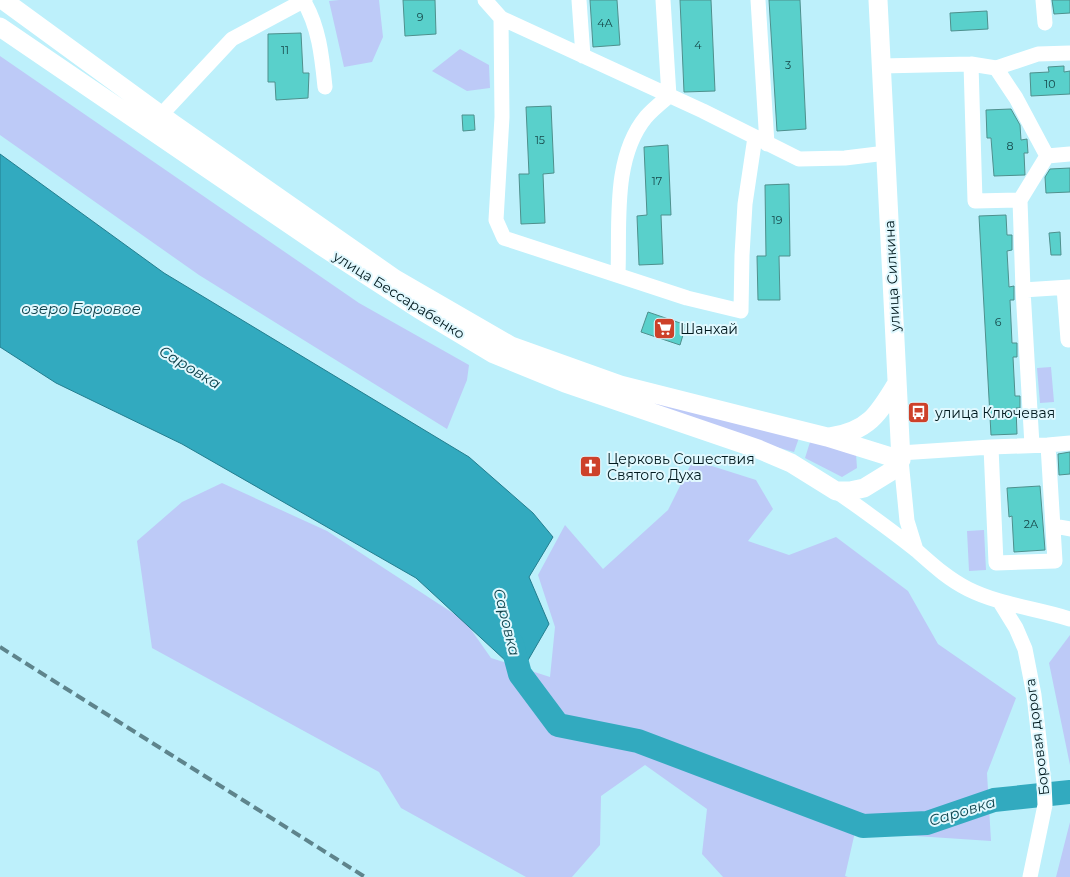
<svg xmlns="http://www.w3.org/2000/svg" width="1070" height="877" font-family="Montserrat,sans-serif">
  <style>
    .green { fill: #bdcaf7 }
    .water { fill: #32aabf; stroke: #237e8f }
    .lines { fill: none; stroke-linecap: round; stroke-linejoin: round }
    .river { stroke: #32aabf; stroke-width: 24 }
    .building { fill: #59d0cb; stroke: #4e908d }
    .minor { stroke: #fff; stroke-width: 15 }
    .major { stroke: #fff; stroke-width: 19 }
    .rail { stroke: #5e848c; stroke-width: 4; stroke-dasharray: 10 5; stroke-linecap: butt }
    .labels { text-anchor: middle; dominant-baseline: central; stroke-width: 4; stroke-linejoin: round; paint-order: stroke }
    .number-label { font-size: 11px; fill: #164749 }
    .street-label { font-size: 14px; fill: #00191e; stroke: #e0f8fe }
    .poi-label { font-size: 14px; fill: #00191e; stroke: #e0f8fe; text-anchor: start }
    .water-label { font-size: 15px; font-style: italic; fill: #11444d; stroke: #e0f8fe }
  </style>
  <rect width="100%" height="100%" fill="#bdf0fb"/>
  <!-- green -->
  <path class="green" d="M339 0H379L383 37 372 62 344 67 329 1Z
    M460 49 489 65 490 88 467 91 432 71Z
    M0 56 359 303 469 365 467 380 447 429 199 275 0 135Z
    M1051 367 1054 402 1040 403 1037 368Z
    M573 375 800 435 794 452 737 436Z
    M811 439 856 454 857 468 842 477 805 458Z
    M693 460 756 480 773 509 748 541 789 555 836 537 908 591 938 644 1016 698 987 773 991 841 855 832 845 876 848 877H723L702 854 707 809 645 765 601 796 600 845 572 877H526L401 808 379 772 152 648 137 541 182 502 222 483 327 531 465 621 491 658 550 677 555 627 538 575 565 525 603 569 668 510Z
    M984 530 986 570 969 571 967 531Z
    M1070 635V765L1049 663Z
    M1070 822V877H1056Z"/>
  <!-- water -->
  <path class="water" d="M0 154 164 273 469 457 533 513 553 537 529 577 549 624 520 674 416 578 182 444 56 383 0 347Z"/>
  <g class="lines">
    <!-- river -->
    <path class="river" d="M512 644 520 674 558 725 638 741 863 826 927 823 994 800 1070 792"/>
  </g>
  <!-- building -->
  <path class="building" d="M403 0H435L436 34 405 36Z
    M590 0H617L620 45 593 47Z
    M680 0H711L715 91 684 92Z
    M769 0H800L806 129 777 131Z
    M1052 0H1070V13L1054 14Z
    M987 11 988 29 951 31 950 13Z
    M301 33 303 73H309L308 98 276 100 275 82H268V34Z
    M1064 66V72L1070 71V94L1031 96 1030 73 1049 72 1048 67Z
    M551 106 554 173 543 174 545 223 521 224 519 174H529L526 107Z
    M1011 109 1020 125 1021 140 1027 139 1028 153H1024L1025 175 994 176 991 138H987L986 110Z
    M462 115H474L475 130 463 131Z
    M668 145 671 215H661L663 264 639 265 637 216 647 215 644 147Z
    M1070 168V192L1046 193 1045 177 1050 169Z
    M789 184 790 256H779L780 300H758L757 256H766L765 185Z
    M1006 215 1007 235H1012V250L1007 251 1009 287 1014 286V300H1010L1012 343H1017V357H1013L1015 396H1020V408H1016L1017 434 991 435 979 216Z
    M1060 232 1061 255H1051L1049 233Z
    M648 312 686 325 680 345 641 332Z
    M1070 452V474L1059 475 1058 454Z
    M592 459 598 463 600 474 589 475 585 472 582 461Z
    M1040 486 1045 550 1014 552 1012 516 1009 517 1007 488Z"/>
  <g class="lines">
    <!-- minor -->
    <path class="minor" d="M303 0C319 26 322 57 325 87
      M485 0 501 18 703 111 799 159 845 158 886 153
      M579 0 583 56
      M758 0 767 144
      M1043 0 1045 23
      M501 18 502 117 496 220 504 238 687 298 741 311 742 255 745 204 755 137
      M971 64 975 201 1020 200
      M881 66 971 64 996 68 1038 54 1070 53
      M996 68 1016 98 1047 156 1070 154
      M161 115 232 39 305 0
      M618 274C620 224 612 158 646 117 653 109 662 102 669 96L663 0
      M1064 288 1068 340 1070 339
      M1023 290 1070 287
      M1032 445 1023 290 1020 200 1047 156
      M1048 445 1055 561 996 563 991 447Z
      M1048 445 1070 443
      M900 453 991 447
      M901 460 907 521 916 550
      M836 491C863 510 890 529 916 550 933 565 948 579 968 589 1000 605 1036 608 1070 619
      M1054 526 1070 529
      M1000 602 1016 628 1025 649 1034 695 1044 783 1045 805 1030 877"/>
    <!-- major -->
    <path class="major" d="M3 0 173 124 395 279 511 346 620 385 827 437 901 460
      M878 0 901 460
      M0 27 320 245 419 309 494 354 565 383 758 449 791 463 836 491H850L864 488 890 472 901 460
      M830 437C868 431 878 415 897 383"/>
    <!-- rail -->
    <path class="rail" d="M0 647 365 877"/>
  </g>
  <!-- icons -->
  <defs>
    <symbol id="supermarket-square" viewBox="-11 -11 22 22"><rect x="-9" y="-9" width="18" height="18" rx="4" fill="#cd412a" stroke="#e0f8fe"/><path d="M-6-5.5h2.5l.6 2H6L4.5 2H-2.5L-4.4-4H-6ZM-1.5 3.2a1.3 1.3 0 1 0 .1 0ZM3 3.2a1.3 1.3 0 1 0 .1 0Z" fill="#fff"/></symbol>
    <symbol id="bus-square" viewBox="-11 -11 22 22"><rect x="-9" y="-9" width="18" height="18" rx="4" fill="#cd412a" stroke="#e0f8fe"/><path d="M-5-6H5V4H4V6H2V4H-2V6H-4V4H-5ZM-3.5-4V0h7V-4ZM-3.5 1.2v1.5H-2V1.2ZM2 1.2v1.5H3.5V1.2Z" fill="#fff"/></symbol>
    <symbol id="church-square" viewBox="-11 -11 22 22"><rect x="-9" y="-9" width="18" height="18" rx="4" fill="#cd412a" stroke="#e0f8fe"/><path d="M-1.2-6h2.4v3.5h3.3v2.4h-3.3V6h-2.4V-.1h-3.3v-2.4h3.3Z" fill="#fff"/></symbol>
  </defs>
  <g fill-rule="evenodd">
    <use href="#supermarket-square" x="652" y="316" width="25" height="25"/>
    <use href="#bus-square" x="906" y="400" width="25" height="25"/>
    <use href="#church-square" x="578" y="454" width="25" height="25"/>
  </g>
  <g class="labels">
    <!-- number labels -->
    <g class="number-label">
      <text x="420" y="17">9</text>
      <text x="605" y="23">4А</text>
      <text x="698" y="45">4</text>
      <text x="285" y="50">11</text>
      <text x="788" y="65">3</text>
      <text x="1050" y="84">10</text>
      <text x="540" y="140">15</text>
      <text x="1010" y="146">8</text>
      <text x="657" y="181">17</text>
      <text x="777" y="220">19</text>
      <text x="998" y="322">6</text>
      <text x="1031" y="524">2А</text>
    </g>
    <!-- street labels -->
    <g class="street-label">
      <text transform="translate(892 276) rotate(-93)">улица Силкина</text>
      <text transform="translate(399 295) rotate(32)">улица Бессарабенко</text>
      <text transform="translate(1037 737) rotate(-97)">Боровая дорога</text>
    </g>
    <!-- poi labels -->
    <g class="poi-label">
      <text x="680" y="329">Шанхай</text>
      <text x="935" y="413">улица Ключевая</text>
      <text x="607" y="459">Церковь Сошествия<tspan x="607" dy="16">Святого Духа</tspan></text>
    </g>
    <!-- water labels -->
    <g class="water-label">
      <text x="81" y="308">озеро Боровое</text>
      <text transform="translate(190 367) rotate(31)">Саровка</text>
      <text transform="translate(507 622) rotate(76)">Саровка</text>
      <text transform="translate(962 811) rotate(-17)">Саровка</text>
    </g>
  </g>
</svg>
